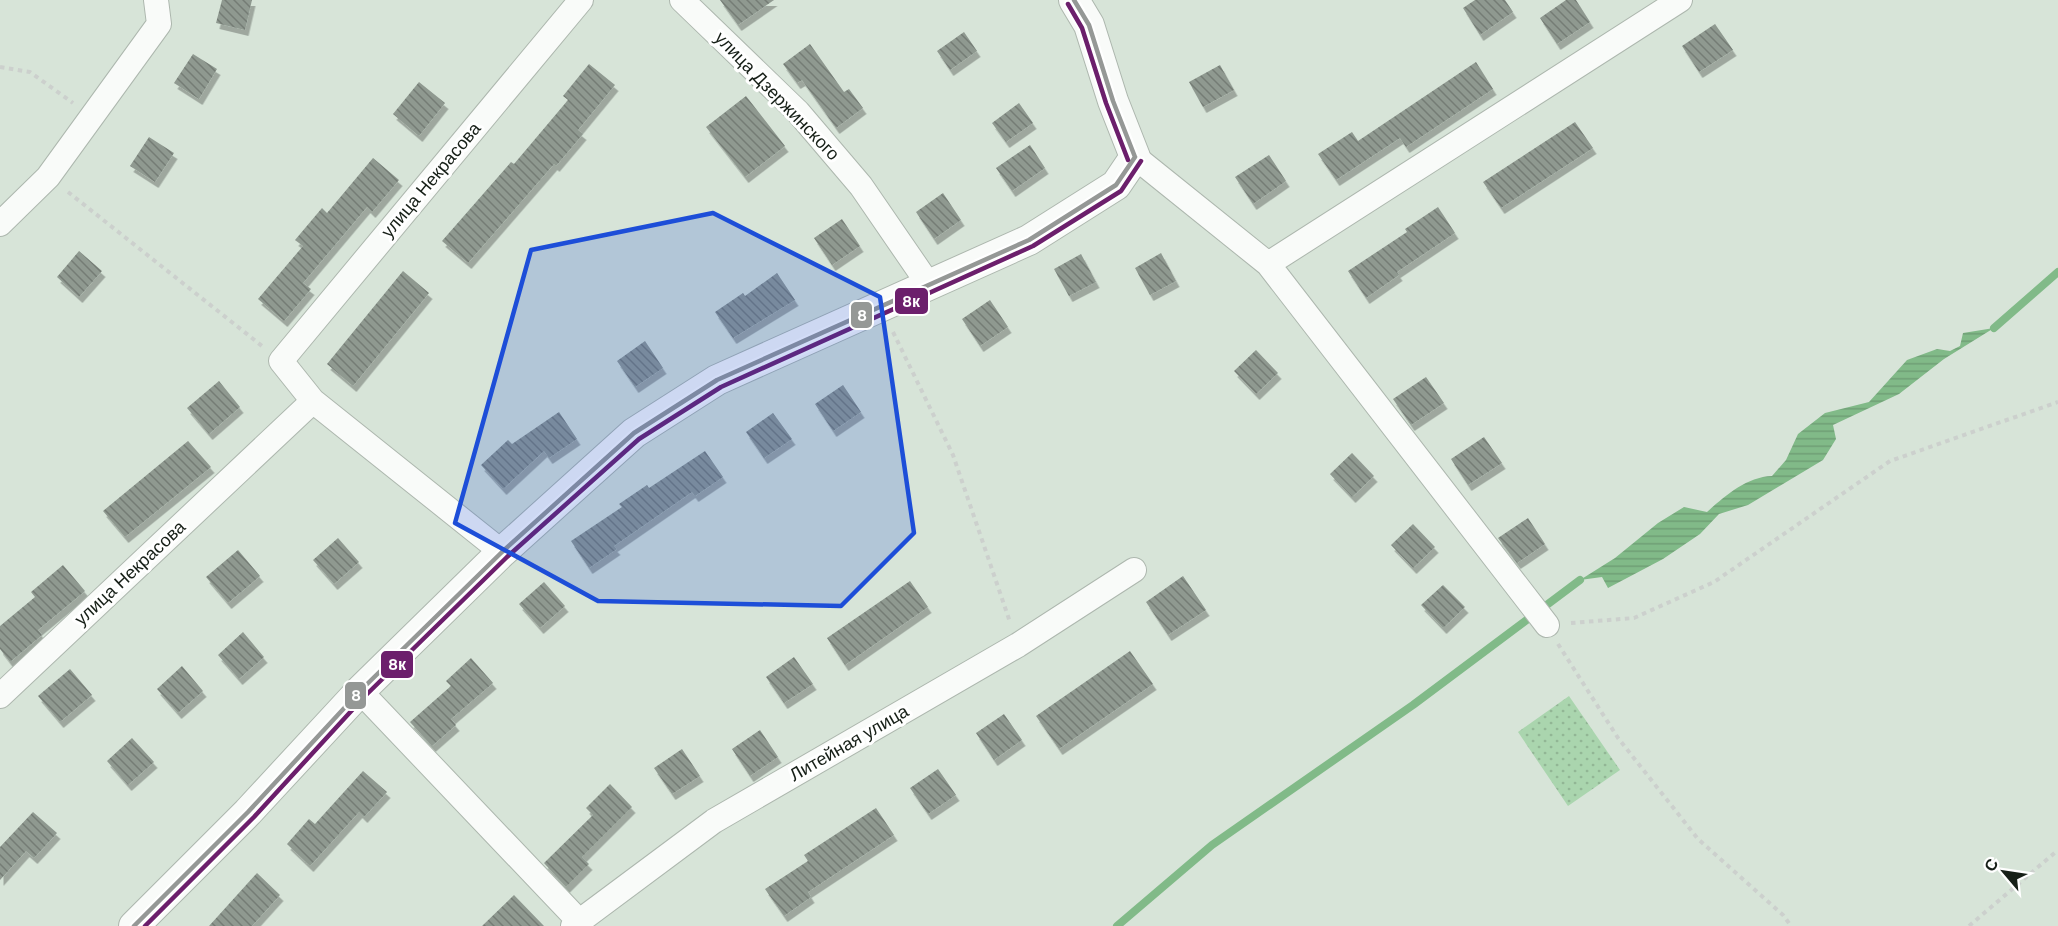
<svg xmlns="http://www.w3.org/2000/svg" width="2058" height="926" font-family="'DM Sans',sans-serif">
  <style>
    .park { fill: url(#park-dots) }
    .water { fill: url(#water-rules) }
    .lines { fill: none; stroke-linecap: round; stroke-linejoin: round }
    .stream { stroke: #81ba88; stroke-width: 8 }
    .building { fill: url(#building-back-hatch); filter: url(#shadow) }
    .minor-casing { stroke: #adb7ae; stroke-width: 26 }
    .tertiary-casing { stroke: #adb7ae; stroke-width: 32 }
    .path { stroke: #ccd0cd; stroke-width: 4; stroke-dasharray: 4.5 4.5; stroke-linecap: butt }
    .minor { stroke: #f9fbf9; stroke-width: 24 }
    .tertiary { stroke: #f9fbf9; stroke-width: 30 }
    .bus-1-casing { stroke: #fff; stroke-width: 9 }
    .bus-2-casing { stroke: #fff; stroke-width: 9 }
    .bus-1 { stroke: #959896; stroke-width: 4.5 }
    .bus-2 { stroke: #6c1f6c; stroke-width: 4.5 }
    .marked { fill: #1d4ed8; fill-opacity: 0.2; stroke: #1d4ed8; stroke-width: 4.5; stroke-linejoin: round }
    .labels { text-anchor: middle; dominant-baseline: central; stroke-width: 6; stroke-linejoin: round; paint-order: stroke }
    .street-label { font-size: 18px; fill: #161f17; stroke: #fff }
    .line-badge { stroke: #fff; stroke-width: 2 }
    .badge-label { font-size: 16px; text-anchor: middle; font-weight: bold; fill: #fff }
  </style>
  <defs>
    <pattern id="park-dots" width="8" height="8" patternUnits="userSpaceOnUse" patternTransform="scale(1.5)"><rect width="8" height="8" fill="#aad5ae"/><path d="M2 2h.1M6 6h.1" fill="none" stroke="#92b695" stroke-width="1.8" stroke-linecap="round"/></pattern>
    <pattern id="water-rules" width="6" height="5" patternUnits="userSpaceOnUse" patternTransform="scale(1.5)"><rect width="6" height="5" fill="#81ba88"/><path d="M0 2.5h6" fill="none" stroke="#6f9f75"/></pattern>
    <pattern id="building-back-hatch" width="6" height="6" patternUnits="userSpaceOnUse" patternTransform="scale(1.5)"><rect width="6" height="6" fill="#8f9990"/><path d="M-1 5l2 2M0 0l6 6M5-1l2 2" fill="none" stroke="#747c75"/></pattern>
    <filter id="shadow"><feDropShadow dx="3.5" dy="6" stdDeviation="0" flood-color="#0004"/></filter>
  </defs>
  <rect width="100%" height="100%" fill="#d7e4d8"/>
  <!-- park -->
  <path class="park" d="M1569 696 1620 770 1568 806 1518 732Z"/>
  <!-- water -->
  <path class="water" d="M1994 328 1944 359 1899 394 1833 425 1836 439 1823 460 1748 505 1719 514 1700 534 1663 559 1608 588 1602 577 1580 580 1615 558 1658 523 1684 507 1707 512C1725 496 1746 477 1772 476L1786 460 1798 434 1825 413 1869 402 1907 360 1937 349 1950 351 1960 346 1963 333Z"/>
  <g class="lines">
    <!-- stream -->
    <path class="stream" d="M1994 328 2058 272
      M1117 926 1212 845 1413 705 1580 580"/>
  </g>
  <!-- building -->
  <path class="building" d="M222 0H252L245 30 216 23Z
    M720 0H774L738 25Z
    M1475 0H1505L1513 12 1480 35 1463 8Z
    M1566 0H1576L1590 22 1557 44 1540 18Z
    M1715 24 1733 50 1699 72 1682 46Z
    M964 32 977 51 950 70 937 51Z
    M810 44 844 92 849 89 863 108 836 128 802 80 797 83 783 64Z
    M193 54 217 69 199 99 174 83Z
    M1476 62 1493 89 1406 147 1400 138 1336 180 1318 154 1352 132 1358 141Z
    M589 64 615 85 578 130 583 134 556 166 554 164 468 263 442 241 511 162 514 164 568 100 563 96Z
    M1220 65 1234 90 1203 107 1189 82Z
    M419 82 445 103 419 136 393 114Z
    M746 96 785 146 745 177 706 127Z
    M1019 103 1033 123 1006 142 992 123Z
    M1575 122 1593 148 1501 208 1483 182Z
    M149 137 174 153 155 182 130 166Z
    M1030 145 1045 168 1012 191 996 168Z
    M1269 155 1286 181 1253 204 1235 177Z
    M373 158 399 180 372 212 367 207 303 283 311 289 284 321 258 299 303 246 295 240 322 208 327 213Z
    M943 193 961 220 934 239 916 212Z
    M1438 207 1455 233 1397 272 1399 275 1366 298 1348 271 1407 232 1405 229Z
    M842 219 860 246 832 265 814 238Z
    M79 251 102 271 79 297 57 277Z
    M1161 253 1176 281 1150 295 1135 268Z
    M1081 254 1096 282 1069 296 1054 269Z
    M403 271 429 293 353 386 327 364Z
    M777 273 795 300 733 338 715 312 743 293 745 296Z
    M990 300 1008 327 980 346 962 319Z
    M645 341 663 368 635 387 617 361Z
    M1256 350 1278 373 1256 394 1234 371Z
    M1426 377 1444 403 1411 425 1393 399Z
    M219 381 240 407 209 434 187 408Z
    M843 385 861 412 833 431 815 404Z
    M559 412 577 439 549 458 544 451 503 489 481 465 508 440 512 444Z
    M773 413 792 439 764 458 746 432Z
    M1484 437 1502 463 1468 485 1451 459Z
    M188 441 211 467 125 537 103 511Z
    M705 451 723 477 695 496 692 492 614 546 617 549 589 568 571 541 622 507 619 504 647 485 649 488Z
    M1352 453 1374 476 1352 497 1330 474Z
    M1528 518 1545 544 1517 563 1498 538Z
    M1413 524 1435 547 1413 568 1391 545Z
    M338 538 359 562 334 584 313 560Z
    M238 550 260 576 228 603 206 577Z
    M63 565 85 591 38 630 42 635 10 662 0 649V626L35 597 31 592Z
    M1183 576 1206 610 1168 635 1146 602Z
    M910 581 928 607 845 665 827 638Z
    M544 582 565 606 540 628 519 604Z
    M1443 585 1465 607 1443 628 1421 605Z
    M243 632 264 657 239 679 218 655Z
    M1130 651 1153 684 1059 749 1036 716Z
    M794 657 813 684 784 703 766 677Z
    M471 658 493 683 451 719 456 725 432 746 410 722 451 686 446 681Z
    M182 666 203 691 178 713 157 689Z
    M70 669 92 695 60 722 38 696Z
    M1004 714 1022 740 994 760 976 733Z
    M760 730 778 757 750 776 732 749Z
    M132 738 154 762 128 785 107 761Z
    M682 749 700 776 672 794 654 768Z
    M938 769 956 795 928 814 910 788Z
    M363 771 387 792 364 817 359 812 310 866 287 844 309 819 315 824Z
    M610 784 632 807 582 857 589 864 566 887 544 863 593 815 586 808Z
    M876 808 894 835 808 892 811 897 784 916 765 889 808 861 804 855Z
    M33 812 57 833 34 858 26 851 0 880V847Z
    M257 873 280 895 252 926H209Z
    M514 895 544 926H482Z"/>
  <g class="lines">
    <defs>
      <path id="minor" d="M682 0 798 112 861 186 929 285
        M1135 157 1268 264
        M0 224 48 177 159 24 156 0
        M502 552 313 401 281 361 581 0
        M1547 625 1268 264 1680 0
        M360 691 578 920
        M0 696 313 401
        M573 926 714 821 1018 645 1134 570"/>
      <path id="tertiary" d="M134 926 248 812 360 691 502 552 634 433 717 380 1029 240 1116 185 1135 157 1113 101 1089 25 1074 0"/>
    </defs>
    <!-- minor casing -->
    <use href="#minor" class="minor-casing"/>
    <!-- tertiary casing -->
    <use href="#tertiary" class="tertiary-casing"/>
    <!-- path -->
    <path class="path" d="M0 67 30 72 73 103
      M68 192 262 346
      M893 332 953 455 1010 622
      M1571 623 1634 618 1714 582 1890 461 2058 402
      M1558 644 1618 738 1698 839 1783 915 1791 926
      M1969 926 2058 850"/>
    <!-- minor -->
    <use href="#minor" class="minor"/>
    <!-- tertiary -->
    <use href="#tertiary" class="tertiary"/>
    <defs>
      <path id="bus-1" d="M1074 0 1089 25 1113 101 1135 157
        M134 926 248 812 360 691 502 552 634 433 717 380 1029 240 1116 185 1135 157"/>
      <path id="bus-2" d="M1068 4 1082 28 1106 103 1128 160
        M145 926 254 817 365 696 507 557 639 439 721 387 1033 246 1121 191 1141 161"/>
    </defs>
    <!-- bus-1 casing -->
    <use href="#bus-1" class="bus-1-casing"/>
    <!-- bus-2 casing -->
    <use href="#bus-2" class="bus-2-casing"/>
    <!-- bus-1 -->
    <use href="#bus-1" class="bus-1"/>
    <!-- bus-2 -->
    <use href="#bus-2" class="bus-2"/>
  </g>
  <!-- marked area -->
  <path class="marked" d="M713 213 880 297 914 533 841 606 598 601 455 523 531 250Z"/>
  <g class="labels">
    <!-- street labels -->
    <g class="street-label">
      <text transform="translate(777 96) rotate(46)">улица Дзержинского</text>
      <text transform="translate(431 180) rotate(-50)">улица Некрасова</text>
      <text transform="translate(130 573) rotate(-43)">улица Некрасова</text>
      <text transform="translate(849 743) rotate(-30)">Литейная улица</text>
    </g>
  </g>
  <g class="line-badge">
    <rect x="894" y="287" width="35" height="28" rx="6" fill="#6c1f6c"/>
    <rect x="850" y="301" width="23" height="28" rx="6" fill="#959896"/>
    <rect x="380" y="650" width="34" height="29" rx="6" fill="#6c1f6c"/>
    <rect x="344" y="681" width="23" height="29" rx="6" fill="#959896"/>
  </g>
  <g class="badge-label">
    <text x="911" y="307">8к</text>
    <text x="862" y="321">8</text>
    <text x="397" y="670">8к</text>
    <text x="356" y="701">8</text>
  </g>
  <!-- north arrow -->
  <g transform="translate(2004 872) rotate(299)" stroke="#ffffff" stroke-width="4.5" paint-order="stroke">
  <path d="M0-4.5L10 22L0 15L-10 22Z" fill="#161f17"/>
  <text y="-9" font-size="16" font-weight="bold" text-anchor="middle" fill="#161f17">С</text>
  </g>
</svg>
